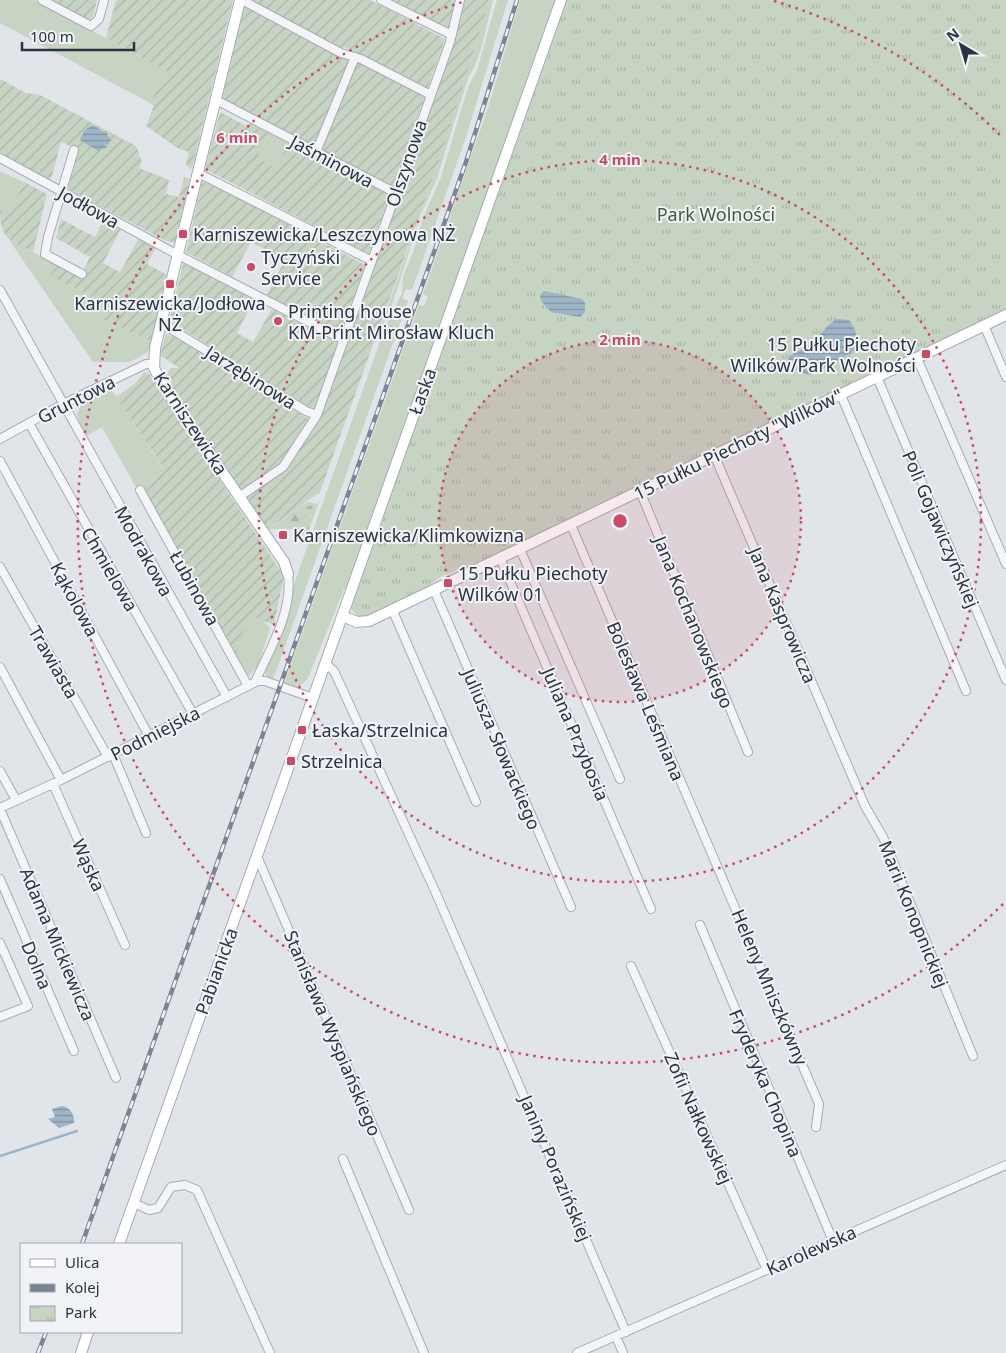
<svg xmlns="http://www.w3.org/2000/svg" width="1006" height="1353" font-family="'Noto Sans',sans-serif">
  <style>
    .grass { fill: #c7d3c3 }
    .forest { fill: url(#forest-firs) }
    .park { fill: url(#park-tufts) }
    .garden { fill: url(#garden-furrows) }
    .water { fill: url(#water-rules) }
    .lines { fill: none; stroke-linecap: round; stroke-linejoin: round }
    .stream { stroke: #9eb4c7; stroke-width: 2.5 }
    .street-casing { stroke: #a6acb3; stroke-width: 10 }
    .secondary-casing { stroke: #a6acb3; stroke-width: 12 }
    .street { stroke: #f4f5f8; stroke-width: 8 }
    .secondary { stroke: #fff; stroke-width: 10 }
    .rail-casing { stroke: #7b8592; stroke-width: 4.5 }
    .rail { stroke: #f1f3f7; stroke-width: 2.5; stroke-dasharray: 8; stroke-linecap: butt }
    .ring { fill: none; stroke: #c84c64; stroke-width: 2.5; stroke-dasharray: 2.5 5 }
    .poi-dot { fill: #c84c64; stroke: #f1f3f7; stroke-width: 2 }
    .labels { text-anchor: middle; dominant-baseline: central; stroke-width: 4; stroke-linejoin: round; paint-order: stroke }
    .street-label { font-size: 18px; fill: #2a3340; stroke: #f1f3f7 }
    .park-label { font-size: 18px; fill: #405b38; stroke: #f1f3f7 }
    .poi-label { font-size: 18px; fill: #2a3340; stroke: #f1f3f7; text-anchor: start }
    .centre { fill: #c84c64; stroke: #f1f3f7; stroke-width: 2.5 }
    .ring-label { font-size: 15px; text-anchor: middle; font-weight: bold; fill: #c84c64; stroke: #f1f3f7; stroke-width: 4; stroke-linejoin: round; paint-order: stroke }
  </style>
  <defs>
    <pattern id="forest-firs" width="22" height="20" patternUnits="userSpaceOnUse" patternTransform="scale(1.25)"><rect width="22" height="20" fill="#c7d3c3"/><path d="M5 1l3.5 6h-7zM16 11l3.5 6h-7z" fill="#abb6a9"/></pattern>
    <pattern id="park-tufts" width="24" height="20" patternUnits="userSpaceOnUse" patternTransform="scale(1.25)"><rect width="24" height="20" fill="#c7d3c3"/><path d="M3 7l-1-3M5 7V3M7 7l1-3M15 17l-1-3M17 17v-4M19 17l1-3" fill="none" stroke="#abb6a9"/></pattern>
    <pattern id="garden-furrows" width="10" height="10" patternUnits="userSpaceOnUse" patternTransform="scale(1.25)"><rect width="10" height="10" fill="#c7d3c3"/><path d="M-1 1l2-2M0 10L10 0M9 11l2-2" fill="none" stroke="#abb6a9"/></pattern>
    <pattern id="water-rules" width="6" height="5" patternUnits="userSpaceOnUse" patternTransform="scale(1.25)"><rect width="6" height="5" fill="#9eb4c7"/><path d="M0 2.5h6" fill="none" stroke="#8193a3"/></pattern>
  </defs>
  <rect width="100%" height="100%" fill="#e1e5e9"/>
  <!-- grass -->
  <path class="grass" d="M0 0H35L167 71 150 103 0 23Z
    M490 0H493C487 22 481 61 468 78L437 178 420 217 392 305 377 337 308 533 305 535 294 534V529H268L285 518 288 523 298 525 305 531 312 514 308 509 304 512 295 510 308 502 317 504 320 499 441 156Z
    M497 0H508L465 140 412 290 406 289 402 298 408 301 273 680 266 676V669L286 621 292 590 384 330 402 293 403 277 415 247 422 220 441 177 468 87 477 70Z
    M520 0H556L347 589H344L308 678 299 687 284 684 419 305 424 306 428 296 423 294 489 105Z
    M270 132 290 142 276 168 257 158Z
    M0 171 24 182 8 214 0 210Z
    M9 240 54 263 56 279 108 304 101 319 151 341 148 352 130 362H93Z
    M109 386 164 470 137 489 102 427 85 437 77 415 81 403Z
    M249 614 264 621 270 628 258 666 249 676 234 657Z"/>
  <!-- forest -->
  <path class="forest" d="M308 506H314L316 509 310 516 308 531 298 525 290 528 285 518 295 510 304 512Z"/>
  <!-- park -->
  <path class="park" d="M567 0H1006V311L493 558 492 556 440 577 427 588 366 618H360L352 610 353 598Z"/>
  <!-- garden -->
  <path class="garden" d="M47 0H97L93 17 86 20Z
    M116 0H233L192 169 186 165 189 152 179 149 146 126 154 106 150 103 167 71 106 38Z
    M248 0H370L445 39 427 90 417 87 344 47 342 50Z
    M391 0H455L449 27 441 26Z
    M465 0H490L441 156 320 492 268 529 246 497 286 470 322 414 452 47Z
    M245 5 350 61 315 145 312 146 222 99Z
    M360 61 425 96 394 184 391 186 320 151 357 62Z
    M0 79 26 93 40 95 136 146 142 162 139 168 169 180 166 194 179 197 184 177 190 179 175 243 164 240 68 189 78 150 61 142 51 180 0 153Z
    M220 112 248 127 251 122 270 132 257 158 276 168 290 142 390 195 369 254 205 169Z
    M24 182 47 194 33 252C9 240 0 239 0 210L8 214Z
    M202 182 214 185 365 265 341 333 267 295 285 260 251 242 232 277 186 252Z
    M61 219 95 237 104 219 121 229 103 263 120 272 139 238 156 247 147 264 167 275 151 341 101 319 108 304 56 279 51 271 54 263 81 276 90 257 56 238Z
    M183 264 194 267 254 299 237 333 253 342 272 309 338 343 315 408 305 405 169 321Z
    M166 334 176 337 309 419 278 466 242 491 170 385 172 381 165 376 171 368H179L160 355Z
    M144 372 149 374 284 576 274 625 249 615 236 654 142 485 164 469 116 397 136 383Z"/>
  <!-- water -->
  <path class="water" d="M92 125 108 134 107 135 111 139 108 145 103 143 107 147 98 151 80 140 84 131Z
    M544 291 582 299 585 303V312L580 317 551 312 541 301 540 295Z
    M837 319 849 320C856 329 859 339 857 350L810 375C800 374 791 368 788 358 794 350 804 351 811 344 820 336 825 326 837 319Z
    M62 1106C70 1107 75 1115 74 1123L59 1128 48 1119 55 1117 52 1109Z"/>
  <g class="lines">
    <!-- stream -->
    <path class="stream" d="M0 1156 77 1131"/>
    <defs>
      <path id="street" d="M42 0 91 26 99 19 104 0
        M242 0 341 53 361 59 431 95
        M381 0 452 35
        M216 100 396 193
        M74 150 48 237 45 254 82 274
        M316 152 355 57
        M0 158 178 255 344 340
        M198 173 372 261
        M0 290 227 697
        M161 323 306 411 317 415
        M984 325 1006 377
        M917 358 1006 564
        M877 377 1006 680
        M841 395 966 691
        M29 423 193 714
        M0 439 63 404 146 364H154
        M715 457 865 806 883 837 973 1056
        M0 461 149 736
        M140 490 248 686
        M640 491 748 752
        M239 497 283 467 317 415 450 42 460 0
        M571 525 819 1104 816 1127
        M520 549 620 779
        M500 558 651 909
        M0 567 108 757
        M434 590 571 907
        M392 609 476 802
        M325 663 334 671 435 891 626 1332
        M0 667 61 780
        M255 682C270 649 293 612 288 574
        M113 754 146 833
        M0 771 16 800
        M53 784 125 945
        M0 808 61 780 258 681H265L313 698
        M0 809 116 1078
        M257 856 409 1210
        M0 879 74 1051
        M700 925 833 1241
        M0 943 28 1006 0 1017
        M631 966 767 1270
        M343 1159 424 1353
        M134 1203 149 1210 158 1208 171 1187 185 1185 197 1190 270 1353
        M616 1336 623 1353
        M577 1353 1006 1165"/>
      <path id="secondary" d="M240 0 155 348 154 368 164 387 284 562 288 574
        M342 616 357 622 369 621 1006 315
        M119 1244 561 0
        M81 1353 88 1332"/>
    </defs>
    <!-- street casing -->
    <use href="#street" class="street-casing"/>
    <!-- secondary casing -->
    <use href="#secondary" class="secondary-casing"/>
    <!-- street -->
    <use href="#street" class="street"/>
    <!-- secondary -->
    <use href="#secondary" class="secondary"/>
    <defs>
      <path id="rail" d="M82 1244 466 162 517 0
        M38 1353 46 1332"/>
    </defs>
    <!-- rail casing -->
    <use href="#rail" class="rail-casing"/>
    <!-- rail -->
    <use href="#rail" class="rail"/>
  </g>
  <!-- distance rings -->
  <circle cx="620" cy="521" r="181" fill="#c84c64" fill-opacity=".12"/>
  <g class="ring">
    <circle cx="620" cy="521" r="181"/>
    <circle cx="620" cy="521" r="361"/>
    <path d="M1003 904A542 542 0 1 1 466 1M774 1A542 542 0 0 1 1003 138"/>
  </g>
  <!-- markers -->
  <g class="poi-dot">
    <rect x="178" y="229" width="10" height="10" rx="2.5"/>
    <circle cx="251" cy="267" r="5"/>
    <rect x="165" y="279" width="10" height="10" rx="2.5"/>
    <circle cx="278" cy="321" r="5"/>
    <rect x="921" y="349" width="10" height="10" rx="2.5"/>
    <rect x="278" y="530" width="10" height="10" rx="2.5"/>
    <rect x="443" y="578" width="10" height="10" rx="2.5"/>
    <rect x="297" y="725" width="10" height="10" rx="2.5"/>
    <rect x="286" y="756" width="10" height="10" rx="2.5"/>
  </g>
  <g class="labels">
    <!-- street labels -->
    <g class="street-label">
      <text transform="translate(332 161) rotate(28)">Jaśminowa</text>
      <text transform="translate(406 163) rotate(-71)">Olszynowa</text>
      <text transform="translate(89 207) rotate(29)">Jodłowa</text>
      <text transform="translate(251 377) rotate(32)">Jarzębinowa</text>
      <text transform="translate(422 391) rotate(-70)">Łaska</text>
      <text transform="translate(76 399) rotate(-27)">Gruntowa</text>
      <text transform="translate(191 423) rotate(57)">Karniszewicka</text>
      <text transform="translate(738 444) rotate(-26)">15 Pułku Piechoty "Wilków"</text>
      <text transform="translate(941 529) rotate(67)">Poli Gojawiczyńskiej</text>
      <text transform="translate(144 551) rotate(61)">Modrakowa</text>
      <text transform="translate(110 569) rotate(60)">Chmielowa</text>
      <text transform="translate(195 588) rotate(61)">Łubinowa</text>
      <text transform="translate(75 599) rotate(62)">Kąkolowa</text>
      <text transform="translate(783 615) rotate(67)">Jana Kasprowicza</text>
      <text transform="translate(694 622) rotate(68)">Jana Kochanowskiego</text>
      <text transform="translate(54 662) rotate(60)">Trawiasta</text>
      <text transform="translate(646 701) rotate(67)">Bolesława Leśmiana</text>
      <text transform="translate(155 733) rotate(-27)">Podmiejska</text>
      <text transform="translate(576 734) rotate(67)">Juliana Przybosia</text>
      <text transform="translate(502 749) rotate(67)">Juliusza Słowackiego</text>
      <text transform="translate(89 865) rotate(66)">Wąska</text>
      <text transform="translate(914 914) rotate(68)">Marii Konopnickiej</text>
      <text transform="translate(58 944) rotate(67)">Adama Mickiewicza</text>
      <text transform="translate(37 965) rotate(67)">Dolna</text>
      <text transform="translate(216 971) rotate(-70)">Pabianicka</text>
      <text transform="translate(770 987) rotate(67)">Heleny Mniszkówny</text>
      <text transform="translate(333 1033) rotate(67)">Stanisława Wyspiańskiego</text>
      <text transform="translate(766 1083) rotate(67)">Fryderyka Chopina</text>
      <text transform="translate(699 1118) rotate(66)">Zofii Nałkowskiej</text>
      <text transform="translate(556 1168) rotate(67)">Janiny Porazińskiej</text>
      <text transform="translate(811 1250) rotate(-24)">Karolewska</text>
    </g>
    <!-- park labels -->
    <g class="park-label">
      <text x="716" y="214">Park Wolności</text>
    </g>
    <!-- poi labels -->
    <g class="poi-label">
      <text x="193" y="234">Karniszewicka/Leszczynowa NŻ</text>
      <text x="261" y="257">Tyczyński<tspan x="261" dy="21">Service</tspan></text>
      <text x="170" y="303" text-anchor="middle">Karniszewicka/Jodłowa<tspan x="170" dy="21">NŻ</tspan></text>
      <text x="288" y="311">Printing house<tspan x="288" dy="21">KM-Print Mirosław Kluch</tspan></text>
      <text x="916" y="344" text-anchor="end">15 Pułku Piechoty<tspan x="916" dy="21">Wilków/Park Wolności</tspan></text>
      <text x="293" y="535">Karniszewicka/Klimkowizna</text>
      <text x="458" y="573">15 Pułku Piechoty<tspan x="458" dy="21">Wilków 01</tspan></text>
      <text x="312" y="730">Łaska/Strzelnica</text>
      <text x="301" y="761">Strzelnica</text>
    </g>
  </g>
  <circle cx="620" cy="521" r="8" class="centre"/>
  <g class="ring-label">
    <text x="237" y="143">6 min</text>
    <text x="620" y="165">4 min</text>
    <text x="620" y="345">2 min</text>
  </g>
  <!-- legend -->
  <rect x="20" y="1243" width="162" height="90" fill="#f1f3f7" stroke="#a1a6ae"/>
  <rect x="30" y="1259" width="25" height="8" fill="#ffffff" stroke="#a1a6ae"/>
  <text x="65" y="1268" font-size="15" fill="#2a3340">Ulica</text>
  <rect x="30" y="1284" width="25" height="8" fill="#7b8592" stroke="#a1a6ae"/>
  <text x="65" y="1293" font-size="15" fill="#2a3340">Kolej</text>
  <rect x="30" y="1306" width="25" height="15" fill="url(#park-tufts)" stroke="#a1a6ae"/>
  <text x="65" y="1318" font-size="15" fill="#2a3340">Park</text>
  <!-- north arrow -->
  <g transform="translate(961 45) rotate(322)" stroke="#f1f3f7" stroke-width="4" paint-order="stroke">
  <path d="M0-4L9 19L0 12L-9 19Z" fill="#2a3340"/>
  <text y="-8" font-size="14" font-weight="bold" text-anchor="middle" fill="#2a3340">N</text>
  </g>
  <!-- scale -->
  <path d="M22 42v8h112v-8" fill="none" stroke="#2a3340" stroke-width="2.5"/>
  <text x="30" y="42" font-size="15" fill="#2a3340" stroke="#f1f3f7" stroke-width="4" paint-order="stroke">100 m</text>
</svg>
